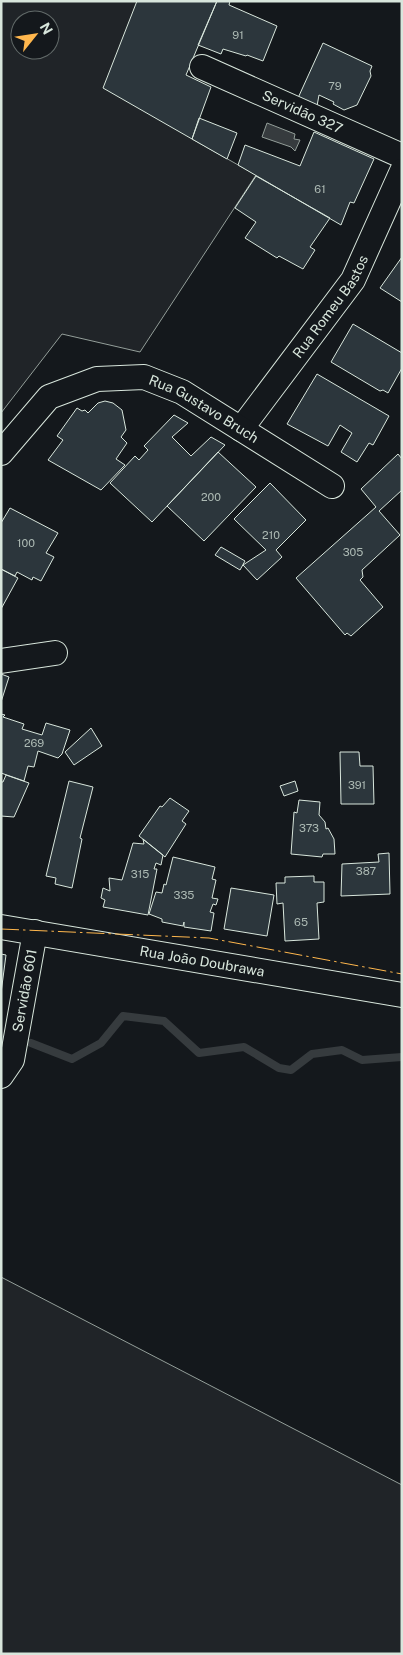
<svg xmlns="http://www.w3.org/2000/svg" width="403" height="1655" font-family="'Public Sans',sans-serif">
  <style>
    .green { fill: #202428; stroke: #939e99; fill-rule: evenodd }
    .water { fill: #363b3e; stroke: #939e99 }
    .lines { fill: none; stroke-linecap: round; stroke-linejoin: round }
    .stream { stroke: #363b3e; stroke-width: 8 }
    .building { fill: #2c363c; stroke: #d8e6dc }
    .street-casing { stroke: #d8e6dc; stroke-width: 26 }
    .street { stroke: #14181c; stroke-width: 24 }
    .power { stroke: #ffb74d; stroke-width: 1; stroke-dasharray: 18 4 2.5 4; stroke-linecap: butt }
    .labels { text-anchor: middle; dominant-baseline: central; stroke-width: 4; stroke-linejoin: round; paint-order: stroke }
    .number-label { font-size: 11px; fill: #adbab4 }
    .street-label { font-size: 14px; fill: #d8e6dc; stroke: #14181c }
  </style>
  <rect width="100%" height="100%" fill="#14181c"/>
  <!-- green -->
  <path class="green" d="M1 1H170L143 42 192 139 256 175 140 352 62 334 1 413ZM20 20H50V50H20Z
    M1 1277 402 1485V1654H1Z"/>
  <!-- water -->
  <path class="water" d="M267 123 295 134 294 139 300 140 295 151 291 147 262 137Z"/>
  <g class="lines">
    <!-- stream -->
    <path class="stream" d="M31 1043 72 1059 101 1043 123 1016 164 1021 199 1053 244 1047 279 1068 291 1070 312 1054 342 1050 362 1060 402 1057"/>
  </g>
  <!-- building -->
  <path class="building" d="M137 1H217L186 75 211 87 192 139 103 88Z
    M217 1H230L229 5 277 26 263 61 247 55 246 56 223 49 221 54 198 45Z
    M323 43 372 66 370 71 371 76 357 105 344 110 333 104 334 102 319 95 317 106 298 98Z
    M199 118 237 133 227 159 192 139Z
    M314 132 374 159 354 203 350 202 341 225 238 165 245 145 300 166Z
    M256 176 330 218 310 247 315 250 303 269 279 256 277 258 245 238 256 222 235 208Z
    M402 257V302L380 288Z
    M353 324 402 353V368L388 393 383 390 380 391 331 362Z
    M317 374 389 416 373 445 369 443 357 462 341 452 352 433 340 425 328 446 287 424Z
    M105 401 113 403 122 410 126 430 121 437 127 443 116 459 125 465 101 490 48 460 63 440 57 436 77 408 82 411 85 410 88 413 98 403Z
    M174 415 188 423 172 437 191 456 211 437 225 445 152 522 110 483 135 456 139 460 148 450 144 446Z
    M218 452 256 487 204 541 167 506Z
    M398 454 402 459V490L379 511 400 535 362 570 363 577 360 580 383 607 351 636 347 633 345 635 296 578 376 507 361 489Z
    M270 483 306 520 276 550 282 557 257 580 243 565 266 550 234 519Z
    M10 508 58 533 46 553 54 557 41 581 33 577 32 580 17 572 15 576 1 569V523Z
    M221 547 245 561 240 570 215 555Z
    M1 569 18 578 1 609Z
    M1 674 9 677 1 702Z
    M1 714 5 715 3 717 24 724 22 729 42 735 46 723 70 730 62 754 58 758 38 751 34 767 28 766 24 781 1 773Z
    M91 728 102 746 74 765 65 752Z
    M340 752H359L360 766H373L374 804H341Z
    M6 775 29 783 14 817 1 816V782H3Z
    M69 781 93 787 80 838 82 839 72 888 55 884 56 878 46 876Z
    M295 781 298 791 284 796 280 786Z
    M170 798 189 811 182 821 186 824 165 857 139 836 160 806 162 807Z
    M299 800 320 802 319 815 325 822 326 829 328 828 334 839 335 854H323L322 857 291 854 294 812 297 813Z
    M143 839 163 855 161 865 156 863 154 869H157L148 915 103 907 105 900 101 898 103 888 110 891 109 878 122 880 133 843 144 844Z
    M389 853 390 894 341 896 342 864 379 862 378 854Z
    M173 857 215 867 212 879 216 880 212 898 218 899 216 905 213 904 210 912 214 913 211 931 184 927V922L183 926 162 922V919L149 914 156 892 162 893 164 884 166 885Z
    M314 876V882H324V902L317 903 319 939 285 941 283 903 277 904 276 883H285V877Z
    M231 888 274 895 267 936 224 929Z
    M1 954 6 955 1 993Z"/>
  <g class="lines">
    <defs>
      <g id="street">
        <path id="s1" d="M202 67 402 156"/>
        <path id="s2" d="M241 429 353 280 402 171"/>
        <path id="s3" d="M1 453 49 397 97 379 144 377 182 392 332 486"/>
        <path d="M1 661 55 653"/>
        <path id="s4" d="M1 927 402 995"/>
        <path id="s5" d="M1 1076 12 1060 35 932"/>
      </g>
    </defs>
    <!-- street casing -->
    <use href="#street" class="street-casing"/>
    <!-- street -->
    <use href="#street" class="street"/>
    <!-- power -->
    <path class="power" d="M1 929 209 938 402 974"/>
  </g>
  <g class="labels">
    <!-- number labels -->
    <g class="number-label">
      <text x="238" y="35">91</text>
      <text x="335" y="86">79</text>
      <text x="320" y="189">61</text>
      <text x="211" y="497">200</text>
      <text x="271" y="535">210</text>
      <text x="26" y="543">100</text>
      <text x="353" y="552">305</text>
      <text x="34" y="743">269</text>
      <text x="357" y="785">391</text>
      <text x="309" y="828">373</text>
      <text x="366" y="871">387</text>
      <text x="140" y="874">315</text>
      <text x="184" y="895">335</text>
      <text x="301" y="922">65</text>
    </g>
    <!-- street labels -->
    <g class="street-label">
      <text stroke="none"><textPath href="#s1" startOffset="110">Servidão 327</textPath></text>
      <text stroke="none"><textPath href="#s2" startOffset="152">Rua Romeu Bastos</textPath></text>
      <text stroke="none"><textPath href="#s3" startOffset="240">Rua Gustavo Bruch</textPath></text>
      <text stroke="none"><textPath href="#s4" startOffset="204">Rua João Doubrawa</textPath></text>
      <text stroke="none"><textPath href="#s5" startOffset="90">Servidão 601</textPath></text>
    </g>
  </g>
  <!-- border -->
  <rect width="403" height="1655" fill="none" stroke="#d8e6dc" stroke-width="5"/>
  <!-- north arrow -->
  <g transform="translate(35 35) rotate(60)"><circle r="24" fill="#14181c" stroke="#626a69"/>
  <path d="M0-4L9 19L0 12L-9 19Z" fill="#ffb74d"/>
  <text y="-8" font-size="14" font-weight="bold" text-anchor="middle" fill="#d8e6dc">N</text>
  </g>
</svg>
